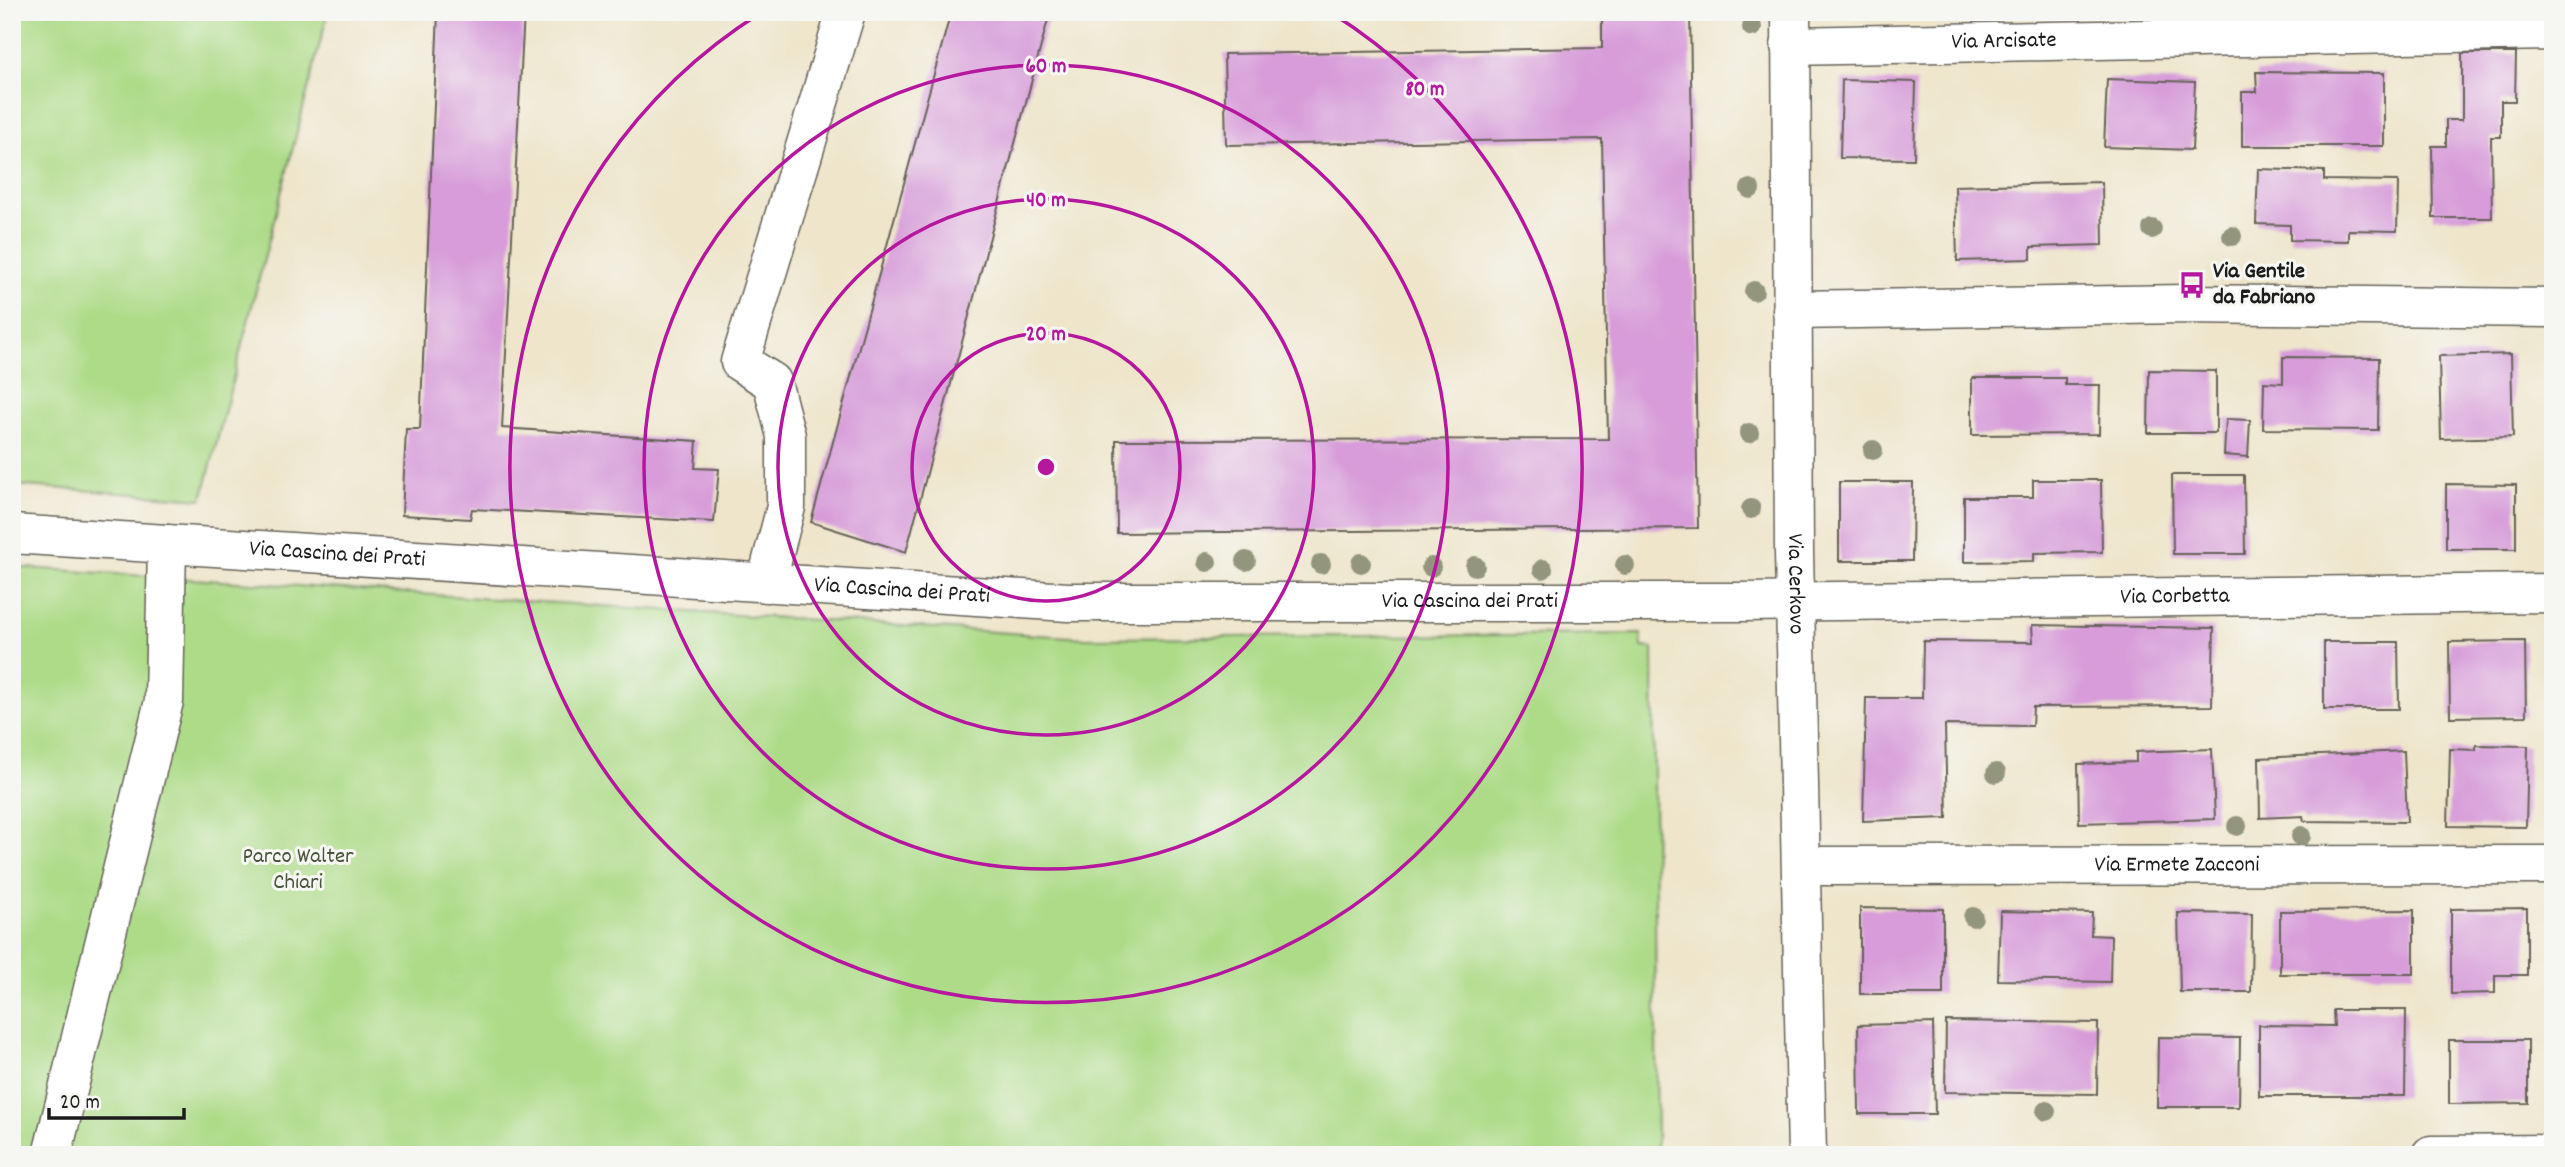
<svg xmlns="http://www.w3.org/2000/svg" width="2565" height="1167" font-family="Dekko,sans-serif">
  <style>
    .green { fill: #addb88; stroke: #647c52; stroke-width: 2 }
    .building { fill: #d79cd9 }
    .lines { fill: none; stroke-linecap: round; stroke-linejoin: round }
    .minor-casing { stroke: #666259; stroke-width: 41 }
    .minor { stroke: #fff; stroke-width: 38 }
    .tree { fill: #93967c }
    .ring { fill: none; stroke: #b5179e; stroke-width: 3.5 }
    .labels { text-anchor: middle; dominant-baseline: central; stroke-width: 6; stroke-linejoin: round; paint-order: stroke }
    .street-label { font-size: 23px; fill: #1c1c1c; stroke: #f6f6f2 }
    .poi-label { font-size: 23px; font-weight: bold; fill: #1c1c1c; stroke: #f6f6f2; text-anchor: start }
    .park-label { font-size: 23px; fill: #48553c; stroke: #f6f6f2 }
    .centre { fill: #b5179e; stroke: #f6f6f2; stroke-width: 3.5 }
    .ring-label { font-size: 21px; text-anchor: middle; font-weight: bold; fill: #b5179e; stroke: #f6f6f2; stroke-width: 6; stroke-linejoin: round; paint-order: stroke }
  </style>
  <rect width="100%" height="100%" fill="#f6f6f2"/>
  <filter id="ink" filterUnits="userSpaceOnUse"><feTurbulence type="fractalNoise" baseFrequency=".0143" numOctaves="2"/><feDisplacementMap in="SourceGraphic" scale="14" xChannelSelector="R" yChannelSelector="G"/><feConvolveMatrix kernelMatrix="1 2 1 2 8 2 1 2 1" color-interpolation-filters="sRGB"/></filter>
  <filter id="wash" filterUnits="userSpaceOnUse"><feTurbulence type="fractalNoise" baseFrequency=".00686" numOctaves="4" result="noise"/><feDisplacementMap in="SourceGraphic" scale="28" xChannelSelector="R" yChannelSelector="G"/><feGaussianBlur stdDeviation="1.57" result="paint"/><feColorMatrix in="noise" values="0 0 0 0 0 0 0 0 0 0 0 0 0 0 0 0 0 1.4 0 .05"/><feComposite in="paint" operator="in"/></filter>
  <g filter="url(#wash)">
    <rect width="100%" height="100%" fill="#eee5ca"/>
    <!-- green -->
    <path class="green" d="M12 12H328L202 499 12 485Z
      M12 567 1085 638 1641 634 1642 647 1653 648 1657 1155H12Z"/>
    <g id="blocks">
      <!-- building -->
      <path class="building" d="M438 12H524L502 428 697 441 695 468 719 469 714 522 472 509 470 519 402 515 406 429H420Z
        M951 12H1050L906 552 811 522Z
        M1602 12H1690L1698 528 1117 533 1116 440 1608 439 1602 139 1226 145 1224 54 1602 48Z
        M2462 53H2516L2515 101H2501V137H2491L2492 218H2433L2432 146H2446V120H2462Z
        M2256 72 2384 73V146H2242V92H2257Z
        M2107 79 2195 82 2192 150 2104 147Z
        M1842 80 1916 82 1914 159 1840 158Z
        M2258 169 2324 171V180L2398 181 2397 231 2348 230V241L2290 240V225L2256 224Z
        M2102 182 2103 245 2031 247V259L1957 261 1955 186Z
        M2511 354 2513 437 2441 439 2439 356Z
        M2283 357 2379 358 2378 430 2263 429 2264 382 2283 383Z
        M2149 370 2216 371V433H2148Z
        M1972 378H2065V385H2100L2099 434 1972 435Z
        M2226 419 2250 420 2248 457 2224 455Z
        M2172 475H2244L2245 554H2173Z
        M2033 480H2101L2102 552 2034 553V561L1964 562V497H2033Z
        M1839 482H1913L1912 561H1839Z
        M2446 484 2516 485V549H2446Z
        M2032 625 2214 628 2212 706 2033 707 2032 726 1945 725 1947 818 1863 821 1866 698H1922L1923 641 2033 642Z
        M2525 641 2526 716 2450 717 2449 642Z
        M2324 642H2398L2399 709H2324Z
        M2476 745 2528 746 2526 827 2448 826 2450 749 2476 750Z
        M2212 749 2215 819 2079 823 2078 764 2136 762V752Z
        M2404 751 2407 822 2304 821 2303 816 2260 818 2259 758Z
        M1860 908 1943 909V994H1860Z
        M2527 908V975H2495V993L2451 994V909Z
        M2414 910V974H2280V911Z
        M2000 911 2092 913 2091 935 2111 936 2110 982 1998 980Z
        M2178 913 2252 914 2251 992H2180Z
        M2333 1010H2406L2405 1096H2259V1025L2334 1026Z
        M1946 1021 2098 1023 2097 1094 1945 1092Z
        M1933 1023 1935 1114H1859L1858 1025Z
        M2158 1037 2240 1038 2239 1107H2157Z
        M2449 1040H2528V1103L2449 1104Z"/>
    </g>
  </g>
  <g filter="url(#ink)">
    <use href="#blocks" fill-opacity="0" stroke="#666259" stroke-width="2"/>
    <g class="lines">
      <defs>
        <g id="minor">
          <path id="s1" d="M1791 12 1794 552 1807 1155"/>
          <path id="s2" d="M1790 46 2553 31"/>
          <path d="M1792 310 2185 304 2553 308"/>
          <path id="s3" d="M12 534 1068 602H1739L2553 593"/>
          <path d="M766 583 786 507V436L772 382 740 362 846 12"/>
          <path id="s4" d="M1803 866 2553 865"/>
          <path d="M52 1155 164 701 167 544"/>
          <path d="M2431 1155 2553 1154"/>
        </g>
      </defs>
      <!-- minor casing -->
      <use href="#minor" class="minor-casing"/>
      <!-- minor -->
      <use href="#minor" class="minor"/>
    </g>
    <!-- trees -->
    <g class="tree">
      <circle cx="1752" cy="27" r="10"/>
      <circle cx="1750" cy="189" r="10"/>
      <circle cx="2152" cy="229" r="10"/>
      <circle cx="2232" cy="236" r="10"/>
      <circle cx="1754" cy="291" r="10"/>
      <circle cx="1749" cy="433" r="10"/>
      <circle cx="1873" cy="450" r="10"/>
      <circle cx="1751" cy="509" r="10"/>
      <circle cx="1246" cy="561" r="10"/>
      <circle cx="1207" cy="562" r="10"/>
      <circle cx="1361" cy="563" r="10"/>
      <circle cx="1321" cy="564" r="10"/>
      <circle cx="1625" cy="565" r="10"/>
      <circle cx="1475" cy="566" r="10"/>
      <circle cx="1431" cy="567" r="10"/>
      <circle cx="1543" cy="569" r="10"/>
      <circle cx="1996" cy="773" r="10"/>
      <circle cx="2237" cy="826" r="10"/>
      <circle cx="2301" cy="836" r="10"/>
      <circle cx="1973" cy="917" r="10"/>
      <circle cx="2046" cy="1111" r="10"/>
    </g>
  </g>
  <!-- distance rings -->
  <g class="ring">
    <circle cx="1046" cy="467" r="134"/>
    <circle cx="1046" cy="467" r="268"/>
    <circle cx="1046" cy="467" r="402"/>
    <path d="M1330 12A536 536 0 1 1 762 12"/>
  </g>
  <!-- icons -->
  <defs>
    <symbol id="bus-bare" viewBox="-9 -9 18 18"><path d="M-5-6H5V4H4V6H2V4H-2V6H-4V4H-5ZM-3.5-4V0h7V-4ZM-3.5 1.2v1.5H-2V1.2ZM2 1.2v1.5H3.5V1.2Z" fill="#b5179e" stroke="#f6f6f2" stroke-width="2.5" paint-order="stroke"/></symbol>
  </defs>
  <g fill-rule="evenodd">
    <use href="#bus-bare" x="2173" y="266" width="38" height="38"/>
  </g>
  <g class="labels">
    <!-- street labels -->
    <g class="street-label">
      <text stroke="none"><textPath href="#s2" startOffset="214">Via Arcisate</textPath></text>
      <text stroke="none"><textPath href="#s3" startOffset="326">Via Cascina dei Prati</textPath></text>
      <text stroke="none"><textPath href="#s1" startOffset="572">Via Cerkovo</textPath></text>
      <text stroke="none"><textPath href="#s3" startOffset="892">Via Cascina dei Prati</textPath></text>
      <text stroke="none"><textPath href="#s3" startOffset="2165">Via Corbetta</textPath></text>
      <text stroke="none"><textPath href="#s3" startOffset="1460">Via Cascina dei Prati</textPath></text>
      <text stroke="none"><textPath href="#s4" startOffset="374">Via Ermete Zacconi</textPath></text>
    </g>
    <!-- poi labels -->
    <g class="poi-label">
      <text x="2213" y="272">Via Gentile<tspan x="2213" dy="26">da Fabriano</tspan></text>
    </g>
    <!-- park labels -->
    <g class="park-label">
      <text x="298" y="857">Parco Walter<tspan x="298" dy="26">Chiari</tspan></text>
    </g>
  </g>
  <circle cx="1046" cy="467" r="10" class="centre"/>
  <g class="ring-label">
    <text x="1046" y="72">60 m</text>
    <text x="1425" y="95">80 m</text>
    <text x="1046" y="206">40 m</text>
    <text x="1046" y="340">20 m</text>
  </g>
  <!-- margin -->
  <rect width="2565" height="1167" fill="none" stroke="#f6f6f2" stroke-width="42"/>
  <!-- scale -->
  <path d="M49 1108v10h135v-10" fill="none" stroke="#1c1c1c" stroke-width="3.5"/>
  <text x="60" y="1108" font-size="21" fill="#1c1c1c" stroke="#f6f6f2" stroke-width="5" paint-order="stroke">20 m</text>
</svg>
